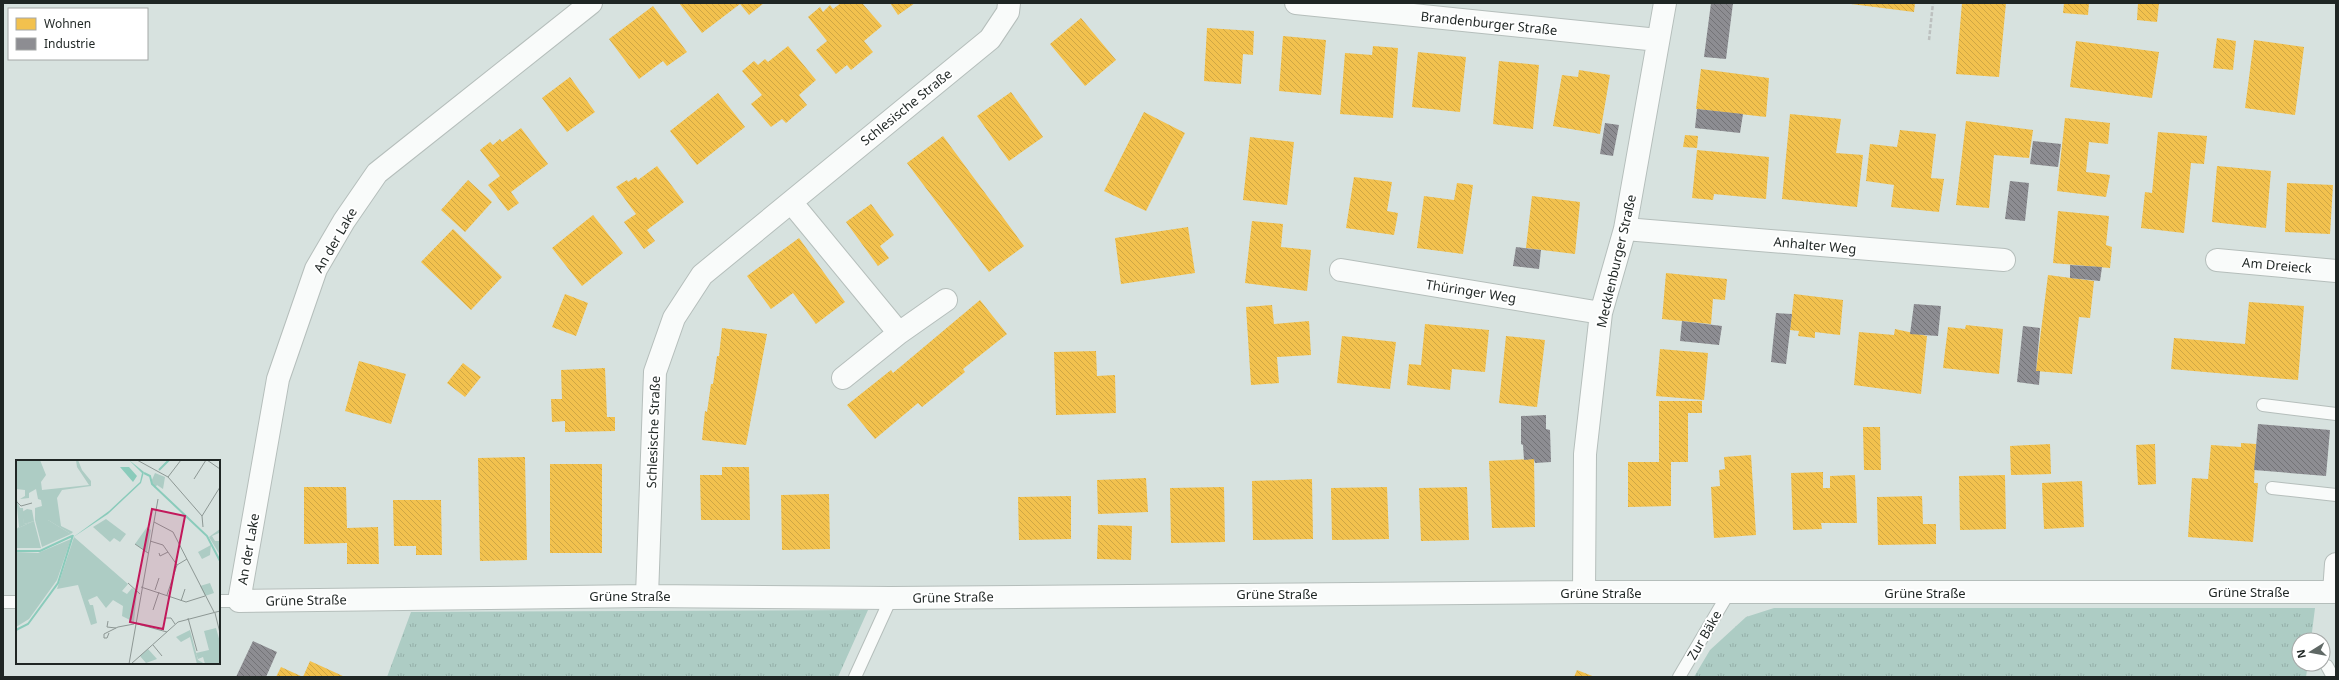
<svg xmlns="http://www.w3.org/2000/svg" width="2339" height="680" font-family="'Noto Sans',sans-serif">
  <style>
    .grass { fill: url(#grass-tufts) }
    .homes { fill: url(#homes-back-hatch) }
    .industry { fill: url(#industry-back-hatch) }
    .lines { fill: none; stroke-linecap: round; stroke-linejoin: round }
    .service-casing { stroke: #b5bebb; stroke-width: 14 }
    .minor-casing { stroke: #b5bebb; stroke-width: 24 }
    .path { stroke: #bcc0bf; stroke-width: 2.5; stroke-dasharray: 4 2; stroke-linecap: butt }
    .service { stroke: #f9fbfa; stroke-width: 12 }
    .minor { stroke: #f9fbfa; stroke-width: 22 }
    .labels { text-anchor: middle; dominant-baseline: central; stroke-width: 4; stroke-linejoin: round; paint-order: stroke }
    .street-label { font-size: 13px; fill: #1f2624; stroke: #fff }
    .inset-river { fill: none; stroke: #8acbbb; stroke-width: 2 }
    .inset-road { fill: none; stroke: #8d9794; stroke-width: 1 }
    .view { fill: #c2185b; fill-opacity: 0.15; stroke: #c2185b; stroke-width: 2 }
    .inset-edge { fill: none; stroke: #1f2624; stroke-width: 2 }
  </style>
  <defs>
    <pattern id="grass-tufts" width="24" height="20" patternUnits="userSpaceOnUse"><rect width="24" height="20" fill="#adccc4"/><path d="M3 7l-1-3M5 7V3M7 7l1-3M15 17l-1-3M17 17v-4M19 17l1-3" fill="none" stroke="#94afa8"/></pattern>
    <pattern id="homes-back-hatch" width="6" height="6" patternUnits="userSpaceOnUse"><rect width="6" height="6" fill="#f2c14e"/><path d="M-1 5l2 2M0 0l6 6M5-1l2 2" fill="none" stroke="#cfa644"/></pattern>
    <pattern id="industry-back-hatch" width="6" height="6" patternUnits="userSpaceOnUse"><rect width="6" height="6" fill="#8d8d92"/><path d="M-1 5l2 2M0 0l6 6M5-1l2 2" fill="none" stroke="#737377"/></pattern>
  </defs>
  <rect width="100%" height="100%" fill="#d7e2df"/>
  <!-- grass -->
  <path class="grass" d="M1774 608H2315L2311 640H2299V664H2308L2306 677H1694L1710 650 1746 617Z
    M868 610 838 677H387L411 612Z"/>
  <!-- homes -->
  <path class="homes" d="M679 3H764L749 15 740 4 702 33Z
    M841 3H862L882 26 864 41 873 52 851 70 847 65 836 74 816 50 827 41 808 17 820 7 823 12 830 5 833 9Z
    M890 3H915L898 15Z
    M1843 3H1915L1914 12Z
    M1962 3H2006L1999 77 1956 74Z
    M2064 3H2089L2088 15 2063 13Z
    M2138 3H2159L2157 22 2137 20Z
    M653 6 687 52 667 66 663 61 639 79 609 39Z
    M1081 18 1116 60 1085 86 1050 44Z
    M1207 28 1254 31 1253 55 1243 54 1241 84 1204 81Z
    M1283 36 1326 40 1321 95 1279 91Z
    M2217 38 2236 41 2233 70 2213 68Z
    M2254 40 2304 47 2295 115 2245 108Z
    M2076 41 2159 52 2152 98 2070 87Z
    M788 46 816 80 799 95 807 105 786 123 782 119 771 127 751 104 762 95 742 71 754 61 758 65 765 59 768 62Z
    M1373 46 1398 48 1393 118 1340 114 1345 53 1372 55Z
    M1418 52 1466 57 1460 112 1412 107Z
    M1499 61 1539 65 1533 129 1493 124Z
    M1701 69 1769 78 1766 117 1696 109Z
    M1579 70 1610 75 1600 134 1553 126 1562 75 1578 77Z
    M570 77 595 112 567 132 542 98Z
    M1011 92 1043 137 1009 161 977 116Z
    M718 93 745 127 697 165 670 131Z
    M1144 112 1185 133 1146 211 1104 191Z
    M1790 114 1841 119 1836 153 1863 155 1857 207 1782 199Z
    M2065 118 2110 123 2108 144 2089 142 2086 172 2110 175 2106 197 2057 191Z
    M1966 121 2033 130 2029 158 1994 155 1989 208 1956 205Z
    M521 128 548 164 511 192 519 203 508 211 488 185 500 176 480 150 490 142 493 145 500 139 502 142Z
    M1900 130 1936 134 1931 178 1944 179 1939 212 1891 207 1894 185 1866 181 1870 144 1897 147Z
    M2158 132 2207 136 2204 164 2191 163 2184 233 2141 228 2145 192 2152 193Z
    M1685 135 1698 136 1697 148 1683 147Z
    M943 136 1024 246 989 272 907 163Z
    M1250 137 1294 142 1287 205 1243 200Z
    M1697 150 1769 157 1766 199 1714 194 1713 200 1692 198Z
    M657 166 684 202 647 230 655 241 644 249 624 222 636 214 616 187 627 180 628 182 636 177 638 180Z
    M2217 166 2271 171 2266 228 2212 222Z
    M1354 177 1392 182 1387 211 1398 213 1394 235 1346 228Z
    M468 180 492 202 465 232 441 210Z
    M1457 183 1473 185 1463 254 1417 248 1424 196 1454 200Z
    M2287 183 2333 185 2330 234 2285 232Z
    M1532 196 1580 202 1575 254 1526 248Z
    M871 204 894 235 880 246 889 258 878 266 846 222Z
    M2058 211 2109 216 2106 245 2112 247 2110 268 2053 263Z
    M593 215 623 253 582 286 552 248Z
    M1252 221 1283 224 1281 247 1311 250 1307 291 1245 283Z
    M1188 227 1195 273 1121 284 1115 238Z
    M453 229 502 277 471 310 421 262Z
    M799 238 845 302 816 324 793 293 771 309 747 276Z
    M1666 273 1727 279 1725 300 1713 299 1711 324 1662 319Z
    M2048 275 2094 281 2090 318 2079 317 2072 374 2036 371Z
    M565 294 588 303 576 336 552 327Z
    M1794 294 1843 300 1840 335 1815 332V338L1798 336 1799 331 1790 330Z
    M980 300 1007 334 963 369 965 372 922 407 918 403 875 439 847 405 891 370 893 373Z
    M2249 302 2304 306 2298 380 2171 369 2174 338 2245 344Z
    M1272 305 1274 324 1309 321 1311 355 1277 357 1279 383 1251 385 1246 307Z
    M1425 324 1489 330 1485 372 1452 369 1450 390 1407 385 1409 364 1421 365Z
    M1966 325 2003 329 1999 374 1943 368 1948 327 1965 329Z
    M722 328 767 334 746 445 702 440 705 411 707 412 711 384H713L717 356H719Z
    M1895 329 1927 336 1921 394 1854 385 1859 332 1894 335Z
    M1342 336 1396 342 1390 389 1337 383Z
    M1506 336 1545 340 1537 407 1499 403Z
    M1660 349 1708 353 1704 400 1656 396Z
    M1096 351 1097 376 1115 375 1116 413 1056 415 1054 352Z
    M359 361 406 374 391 424 345 411Z
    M463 363 481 377 465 397 447 383Z
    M605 368 607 417H615V431L565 432V421L552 422 551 399H562L561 370Z
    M1659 401H1702V413H1688V462H1671V506L1628 507V462H1659Z
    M1863 427H1880L1881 470H1864Z
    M2241 443 2256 444 2254 483H2258L2253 542 2188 537 2192 478 2208 479 2211 445 2241 447Z
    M2050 444 2051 474 2011 475 2010 446Z
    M2155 444 2156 484 2138 485 2136 445Z
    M1751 455 1756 535 1714 538 1711 487 1720 486 1719 470 1725 469 1724 457Z
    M525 457 527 560 480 561 478 458Z
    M1534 459 1535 527 1492 528 1489 461Z
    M550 464H602V553H550Z
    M722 467H749L750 520H701L700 475H722Z
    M1823 472V488H1830V476L1855 475 1857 523H1821L1822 529 1793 530 1791 473Z
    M2005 475 2006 529 1960 530 1959 476Z
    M1146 478 1148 512 1098 514 1097 480Z
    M1312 479 1313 539 1253 540 1252 481Z
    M2082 481 2084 527 2044 529 2042 483Z
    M304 487H346L347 528 378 527 379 564H347V543L304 544Z
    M1224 487 1225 542 1171 543 1170 488Z
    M1387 487 1389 539 1332 540 1331 488Z
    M1467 487 1469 540 1421 541 1419 488Z
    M829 494 830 549 782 550 781 495Z
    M1071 496V539L1019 540 1018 497Z
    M1922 496 1923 524H1936V544L1878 545 1877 497Z
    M393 500H441L442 555H416V546H394Z
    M1098 525 1132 526 1131 560 1097 559Z
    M310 661 345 677H303Z
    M281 667 303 677H276Z
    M1577 670 1595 677H1574Z"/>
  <!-- industry -->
  <path class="industry" d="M1711 3H1733L1726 59 1704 57Z
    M1697 109 1743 114 1740 133 1695 128Z
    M1605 123 1619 125 1613 156 1600 154Z
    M2033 141 2061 144 2058 167 2030 164Z
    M2010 181 2029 183 2025 221 2005 219Z
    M1516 247 1541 250 1539 269 1513 266Z
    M2070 265 2102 267 2100 281 2070 278Z
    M1914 304 1941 306 1938 336 1910 334Z
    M1776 313 1792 314 1786 364 1771 362Z
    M1682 321 1722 326 1719 345 1680 341Z
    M2023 326 2040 328 2036 371H2040L2039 385 2017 382Z
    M1546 415V429L1550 430 1551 462 1535 463 1534 459 1524 460 1523 445 1521 444V416Z
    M2258 424 2330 430 2326 476 2254 470Z
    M253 641 277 652 266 677H236Z"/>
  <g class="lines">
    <defs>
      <path id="service" d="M2263 405 2336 414
        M2272 488 2336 495
        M219 601H239
        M3 602H17
        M2327 666 2333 677
        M855 677 891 598
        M1679 677 1728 594"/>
      <path id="minor" d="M591 3 377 173 344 221 316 269 278 379 239 601 647 596 891 598 1584 592H2336
        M1296 3 1658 40
        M791 202 899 333 843 378
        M1625 229 2004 260
        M2217 260 2336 271
        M1341 270 1601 313
        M899 333 946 300
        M1584 592 1585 454 1601 313 1625 229 1665 3
        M2334 592 2336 564
        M647 596 655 372 674 318 702 275 990 39 1008 12 1009 3"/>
    </defs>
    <!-- service casing -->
    <use href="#service" class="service-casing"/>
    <!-- minor casing -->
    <use href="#minor" class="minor-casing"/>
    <!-- path -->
    <path class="path" d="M1929 40 1933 3"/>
    <!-- service -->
    <use href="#service" class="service"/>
    <!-- minor -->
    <use href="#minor" class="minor"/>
  </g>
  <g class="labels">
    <!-- street labels -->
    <g class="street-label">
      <text transform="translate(1489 23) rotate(6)">Brandenburger Straße</text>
      <text transform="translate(906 107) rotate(-39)">Schlesische Straße</text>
      <text transform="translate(335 240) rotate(-60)">An der Lake</text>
      <text transform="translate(1815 245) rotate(5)">Anhalter Weg</text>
      <text transform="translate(1616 261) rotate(-77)">Mecklenburger Straße</text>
      <text transform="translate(2277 265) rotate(5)">Am Dreieck</text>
      <text transform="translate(1471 291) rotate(9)">Thüringer Weg</text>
      <text transform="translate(653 432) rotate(-88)">Schlesische Straße</text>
      <text transform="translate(248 549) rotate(-80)">An der Lake</text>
      <text x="2249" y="592">Grüne Straße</text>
      <text x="1601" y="593">Grüne Straße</text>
      <text x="1925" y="593">Grüne Straße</text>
      <text x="1277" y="594">Grüne Straße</text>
      <text x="630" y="596">Grüne Straße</text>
      <text transform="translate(953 597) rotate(-1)">Grüne Straße</text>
      <text transform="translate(306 600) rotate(-1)">Grüne Straße</text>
      <text transform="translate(1704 635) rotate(-60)">Zur Bäke</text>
    </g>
  </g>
  <!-- overview -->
  <g transform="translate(16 460)">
    <rect width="204" height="204" fill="#d7e2df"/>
    <path d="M11 49 16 50 18 61 8 64 6 52ZM24 59 32 60 55 74 26 87 19 60ZM90 59 110 74 104 82 98 78 94 82 77 67ZM18 61 25 88H0V69ZM131 67 135 70 131 92 119 84ZM58 77 112 124 106 131 111 134 116 128 121 132 118 162 106 156 107 146 97 140 90 148 81 136 72 140 74 145H77L81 163 75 165 62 125 41 129ZM55 79 41 120 13 159 0 167V92L22 93ZM194 123 198 133 189 136 184 126ZM200 168 204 182V204H189L187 197 182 199 180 193 193 190 188 171ZM132 189 141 199 130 203 124 196Z" fill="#adccc4"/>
    <path d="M0 0H24L30 15 25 22 26 30 73 25 61 7 60 0H62L66 10 75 21V26L46 30 41 38 45 66 57 72 55 74 32 60H19V48L26 46 25 40 22 39 20 29 13 33V38L4 39 9 36V30L0 29ZM139 13 149 17 147 29 141 25 139 28 135 22ZM0 37 4 48H7L8 64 18 61 0 69 3 67ZM204 69V78L203 73 196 76 199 81H204V95L193 77ZM195 85 194 95 186 99 182 92ZM174 170 182 200 189 204H181L174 177 165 182 160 177Z" fill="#adccc4"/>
    <path d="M113 0 128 12 125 23 92 54 56 78 93 51 124 22 126 13ZM113 7 121 16 117 22 104 7Z" fill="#8acbbb"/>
    <path class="inset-river" d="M143 10 153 0M128 13 134 16 136 24 191 76 204 101M0 91H24L56 76M0 170 12 164 42 123 57 75"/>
    <path class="inset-road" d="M121 0 152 17 186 56M191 0 204 9M152 17 165 0M178 19 190 0M0 41 5 46 16 43M138 62 157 72 198 152M187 67 186 56 204 27M134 81 147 85 161 105M119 84 132 93M143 93 144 96 152 92M112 123 124 134M125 127 170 142 189 136M139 130 143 118M151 135 161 105 171 99M165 141 169 129M137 150 143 132M199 153 204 173M149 158H155L159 164M172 158 181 191M92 161 91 167 100 168M118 163 151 172M93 173 91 178H88V174L102 167 118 164M137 185 146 196M113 204 142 39M115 204 162 162 204 151"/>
    <path class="view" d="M136 49 169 56 147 169 114 162Z"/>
    <rect width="204" height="204" class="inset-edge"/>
  </g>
  <!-- border -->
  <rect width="2339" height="680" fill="none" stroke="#1f2624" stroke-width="8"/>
  <!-- legend -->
  <rect x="8" y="8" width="140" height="52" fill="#ffffff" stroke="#a5a8a7"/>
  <rect x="16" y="18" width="20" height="12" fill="#f2c14e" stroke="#a5a8a7"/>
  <text x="44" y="28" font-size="12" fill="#1f2624">Wohnen</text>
  <rect x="16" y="38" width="20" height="12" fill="#8d8d92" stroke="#a5a8a7"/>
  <text x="44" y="48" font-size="12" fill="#1f2624">Industrie</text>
  <!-- north arrow -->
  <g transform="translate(2311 652) rotate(259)"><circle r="19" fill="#ffffff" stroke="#a5a8a7"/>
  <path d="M0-3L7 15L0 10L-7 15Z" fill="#5f6865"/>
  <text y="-6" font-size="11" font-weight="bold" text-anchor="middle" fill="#1f2624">N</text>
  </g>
</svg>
